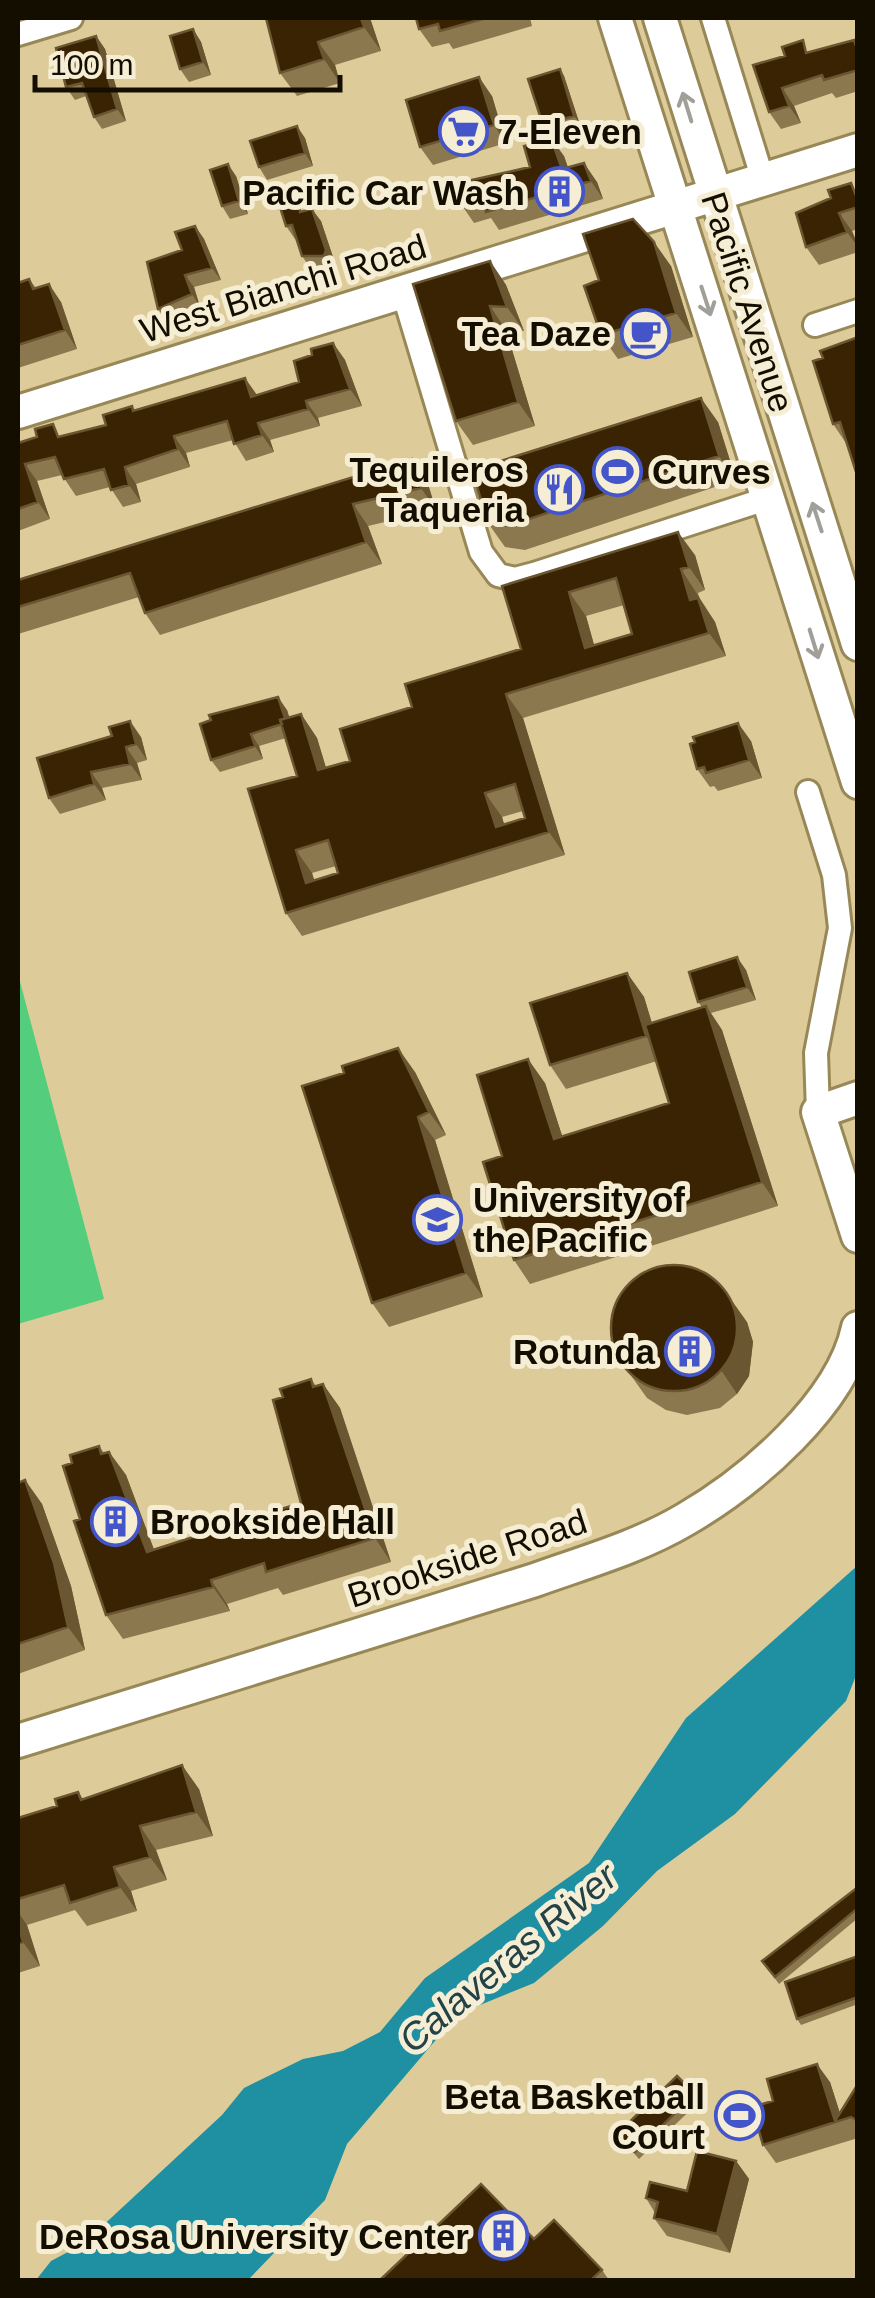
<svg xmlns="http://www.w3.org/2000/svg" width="875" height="2298" font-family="Helvetica,sans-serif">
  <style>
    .green { fill: #54cd7c }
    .water { fill: #1e90a2 }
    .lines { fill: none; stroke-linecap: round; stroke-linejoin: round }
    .street-casing { stroke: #998857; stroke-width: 28 }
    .secondary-casing { stroke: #998857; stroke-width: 38 }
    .street { stroke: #fff; stroke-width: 22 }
    .secondary { stroke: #fff; stroke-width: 32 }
    .wall { fill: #8b784e; fill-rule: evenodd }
    .shaded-wall { fill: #6a5630 }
    .building { fill: #392303; stroke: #6a5630; stroke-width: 2.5; fill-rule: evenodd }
    .oneway { stroke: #a19f99 }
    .labels { text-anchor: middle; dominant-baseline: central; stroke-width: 10; stroke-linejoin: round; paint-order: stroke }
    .poi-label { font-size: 35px; font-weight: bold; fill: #140e00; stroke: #f6eed4; text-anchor: end }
    .street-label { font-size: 35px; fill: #140e00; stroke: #f6eed4 }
    .water-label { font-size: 38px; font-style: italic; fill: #224248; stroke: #f6eed4 }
  </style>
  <rect width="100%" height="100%" fill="#dc9"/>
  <!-- green -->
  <path class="green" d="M18 974 104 1299 18 1324Z
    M751 2093 763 2127 729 2138 718 2104Z"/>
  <!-- water -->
  <path class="water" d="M857 1566V1673L846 1701 735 1814 657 1871 603 1926 534 1983 458 2014 347 2144 325 2200 248 2280H36L51 2261 83 2244 222 2115 244 2088 303 2059 343 2051 380 2032 425 1978 589 1863 686 1718Z"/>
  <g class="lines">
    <defs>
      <path id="street" d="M713 18 763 180
        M18 34 71 18
        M403 292 481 552 498 575 515 579 534 574 769 498
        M815 325 858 311
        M808 792 834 875 840 928 816 1053 818 1112"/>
      <path id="secondary" d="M615 18 858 782
        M660 18 858 644
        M18 412 858 150
        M858 1098 818 1112 858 1236
        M18 1741 535 1580C585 1562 639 1547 686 1519 751 1481 842 1404 858 1328"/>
    </defs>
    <!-- street casing -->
    <use href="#street" class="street-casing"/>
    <!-- secondary casing -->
    <use href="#secondary" class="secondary-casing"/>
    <!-- street -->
    <use href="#street" class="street"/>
    <!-- secondary -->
    <use href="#secondary" class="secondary"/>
  </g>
  <!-- wall -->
  <path class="wall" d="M266 18H370L381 51 335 65 340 83 297 96 280 73Z
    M416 18H530L532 26 453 49 449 43 432 47 419 29Z
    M193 29 201 42 211 75 189 82 180 69Z
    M96 36 105 49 126 121 102 129 94 117 86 96 75 100 66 87Z
    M858 45V91L836 98 832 93 794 106 801 123 781 129 769 112 753 65Z
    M560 69 564 76 579 122 547 132 543 125Z
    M492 96 506 143 433 165 420 147Z
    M305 138 313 166 267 180 259 167Z
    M564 156 568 168 597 182 603 199 499 230 491 218 474 223 461 204 530 167Z
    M236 176 248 214 230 219 222 206Z
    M858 192V229L852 231 858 244V252L819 265 806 247Z
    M305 211 321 221 335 263 332 268 311 269 302 256 296 238 295 239 286 226Z
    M195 226 204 239 221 280 194 287 200 307 167 322 158 309 182 250Z
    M490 261 506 285 524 331 506 330 535 426 473 445 456 421Z
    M671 266 693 337 618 359 601 335Z
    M29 279 36 288 61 302 77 349 18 368V283Z
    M333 343 345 360 362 406 318 418 320 426 270 440 274 452 246 461 233 440 186 453 190 467 136 484 141 502 123 507 110 487 76 496 62 475 37 481 50 519 18 531V443L62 436 106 425 132 406 135 410 257 395 299 382 312 355Z
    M823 358 846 443 833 424Z
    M718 422 736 480 525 550 505 547 488 523Z
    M412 459 427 481 436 510 368 526 382 564 160 635 145 613 139 597 18 634V580Z
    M695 555 705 590 698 593 700 600 715 622 726 656 523 718 565 855 302 936 286 913 297 776 286 738 259 746 263 759 220 772 211 760 287 710 289 717 301 714 317 738 326 768 350 761 412 707 521 649 502 586ZM624 605 632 634 594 645 586 616ZM523 811 525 818 504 824 502 817ZM336 866 338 873 314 880 312 873Z
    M141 737 147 760 137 763 142 780 102 788 106 800 60 814 49 798Z
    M751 741 762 778 718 791 714 786 710 787 697 769Z
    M746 970 756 1000 711 1013 722 1030 778 1206 530 1284 514 1260 502 1156 545 1083 562 1136 669 1103 657 1061 566 1089 550 1065 627 973 644 997 652 1023 702 1007 698 1002Z
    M415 1072 446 1135 435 1140 483 1297 389 1327 372 1303Z
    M747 1322 753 1342 749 1376 737 1394 720 1408 687 1415 666 1410 647 1398 617 1356Z
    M311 1379 316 1386 323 1384 340 1408 391 1562 283 1595 278 1588 227 1604 230 1611 123 1639 106 1615 80 1519 72 1463 99 1446 104 1453 109 1452 126 1475 154 1550 301 1503 283 1397Z
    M25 1480 42 1504 71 1586 85 1650 18 1674V1483Z
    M199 1789 213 1836 156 1850 167 1880 131 1891 137 1911 87 1926 75 1910 27 1925 40 1966 18 1973V1818L57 1806 78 1792 83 1799Z
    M858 1887V1918L779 1984 762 1961Z
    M858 1956V2004L801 2025 797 2019Z
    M830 2082 840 2113 858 2084V2138L776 2163 763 2145Z
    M695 2094 700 2101 639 2159 617 2134Z
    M736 2161 749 2179 730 2253 667 2236 654 2218 655 2213 646 2198 687 2191Z
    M534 2239 602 2270 609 2280H380Z"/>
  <!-- shaded-wall -->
  <path class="shaded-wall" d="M361 18H370L381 51 364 27Z
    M193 29 201 42 211 75 203 62Z
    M96 36 105 49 126 121 117 109Z
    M318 42 335 65 340 83 324 59Z
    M560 69 564 76 579 122 574 116Z
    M479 77 492 96 506 143 494 125Z
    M782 88 794 106 801 123 789 106Z
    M297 126 305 138 313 166 305 153Z
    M551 138 564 156 575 188 562 169Z
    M584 163 597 182 603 199 591 181Z
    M228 164 236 176 248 214 239 201Z
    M312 209 321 221 335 263 332 268 324 256Z
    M839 213 852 231 858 247 847 232Z
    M195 226 204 239 221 280 212 268Z
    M654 242 671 266 693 337 676 313Z
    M490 261 506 285 524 331 507 307Z
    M185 275 194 287 200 307 192 294Z
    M49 284 61 302 77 349 65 330Z
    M490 306 506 330 535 426 518 402Z
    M333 343 345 360 362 406 350 389Z
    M245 378 257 395 251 397Z
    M701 398 718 422 736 480 719 456Z
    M306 401 318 418 320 426 308 409Z
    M258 423 270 440 274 452 262 435Z
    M174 436 186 453 190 467 178 449Z
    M412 459 427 481 436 510 421 488Z
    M25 464 37 481 50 519 38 502Z
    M125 467 136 484 141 502 129 485Z
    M353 504 368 526 382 564 366 542Z
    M678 532 695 555 705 590 689 567Z
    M681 569 715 622 726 656 709 633 690 600Z
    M569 592 586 616 600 666 585 648Z
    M506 694 523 718 565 855 549 832Z
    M278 697 287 710 295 735 286 722Z
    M301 714 317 738 334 794 318 770Z
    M130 721 141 737 147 760 136 744Z
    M738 723 751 741 762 778 749 760Z
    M251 734 259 746 263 759 255 746Z
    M126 747 137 763 142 780 130 764Z
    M91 772 102 788 106 800 94 784Z
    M485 793 502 817 510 844 496 827Z
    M296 850 312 873 321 902 306 883Z
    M737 957 746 970 756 1000 747 987Z
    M627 973 644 997 663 1060 646 1036Z
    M706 1006 722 1030 778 1206 762 1182Z
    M398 1048 415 1072 446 1135 429 1112Z
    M528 1059 545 1083 571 1163 554 1139Z
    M418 1117 435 1140 483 1297 466 1273Z
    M730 1298 747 1322 753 1342 749 1376 737 1394 721 1370Z
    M323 1384 340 1408 391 1562 375 1538Z
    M109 1452 126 1475 164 1576 147 1552Z
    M25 1480 42 1504 71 1586 85 1650 68 1627Z
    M211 1580 227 1604 230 1611 213 1587Z
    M182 1765 199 1789 213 1836 196 1812Z
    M140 1826 156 1850 167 1880 150 1857Z
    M114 1867 131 1891 137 1911 120 1887Z
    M18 1912 27 1925 40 1966 23 1942 18 1925Z
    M817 2064 830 2082 842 2120 836 2122Z
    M736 2161 749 2179 730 2253 717 2234Z"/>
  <!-- building -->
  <path class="building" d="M266 18H361L364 27 318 42 324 59 280 73Z
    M416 18H486L440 31 438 24 419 29Z
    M193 29 203 62 180 69 170 36Z
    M96 36 117 109 94 117 82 83 66 87 56 48Z
    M803 40 806 53 854 40 858 52V70L824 80 822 75 782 88 789 106 769 112 753 65 785 56 782 47Z
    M560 69 574 116 543 125 528 79Z
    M479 77 494 125 420 147 406 100Z
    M297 126 305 153 259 167 250 141Z
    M551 138 562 169 584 163 591 181 486 212 482 198 461 204 454 184 530 167 524 146Z
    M228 164 239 201 222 206 210 170Z
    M851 183 858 201V207L839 213 847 232 806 247 796 213 831 198 828 190Z
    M299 202 300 212 312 209 326 250 324 256H302L292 225 286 226 280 207Z
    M633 219 654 242 676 313 601 335 584 286 599 280 583 234Z
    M195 226 212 268 185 275 192 294 158 309 147 262 182 250 175 232Z
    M490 261 507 307 490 306 518 402 456 421 413 284Z
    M29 279 33 289 49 284 65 330 18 345V283Z
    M858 337V478L840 422 833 424 813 361 823 358 820 351Z
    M333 343 350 389 306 401 308 409 258 423 262 435 234 444 227 421 174 436 178 449 125 467 129 485 111 490 104 469 64 479 55 457 25 464 38 502 18 509V443L37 437 35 429 53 424 58 437 106 425 103 415 132 406 133 411 245 378 251 397 299 382 294 361 312 355 311 349Z
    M701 398 719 456 508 526 488 523 472 470Z
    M412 459 421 488 353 504 366 542 145 613 130 573 18 607V580Z
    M678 532 689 567 681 569 690 600 698 598 709 633 506 694 549 832 286 913 248 789 297 776 280 720 301 714 318 770 350 761 340 729 412 707 405 684 521 649 502 586ZM616 578 632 634 585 648 569 592ZM515 784 525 818 496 827 485 793ZM328 840 338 873 306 883 296 850Z
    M278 697 285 718 280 720 282 724 251 734 255 746 211 760 200 724 211 720 209 715Z
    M130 721 136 744 126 747 130 764 91 772 94 784 49 798 37 758 112 736 109 727Z
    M738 723 749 760 706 773 704 767 697 769 690 744 695 742 693 737Z
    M737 957 747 987 698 1002 689 972Z
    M627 973 646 1036 550 1065 530 1003Z
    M706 1006 762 1182 514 1260 483 1162 502 1156 477 1075 528 1059 554 1139 669 1103 645 1025Z
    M398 1048 429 1112 418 1117 466 1273 372 1303 302 1086 344 1073 342 1066Z
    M611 1328a63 63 0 1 1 126 0a63 63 0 1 1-126 0Z
    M311 1379 313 1387 323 1384 375 1538 266 1572 264 1563 211 1580 213 1587 106 1615 74 1521 80 1519 63 1466 72 1463 70 1455 99 1446 101 1454 109 1452 147 1552 156 1549 209 1532 207 1523 236 1514 239 1522 301 1503 273 1400 283 1397 280 1389Z
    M25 1480 54 1563 68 1627 18 1644V1483Z
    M182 1765 196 1812 140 1826 150 1857 114 1867 120 1887 70 1903 64 1885 18 1899V1818L57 1806 55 1799 78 1792 81 1800Z
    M858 1887V1908L775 1977 762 1961Z
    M18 1925 23 1942 18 1944Z
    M858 1956V1997L797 2019 785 1982Z
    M817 2064 835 2121 858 2084V2121L851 2117 763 2145 752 2107 773 2101 767 2079Z
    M677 2076 695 2094 635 2152 617 2134Z
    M697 2151 736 2161 717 2234 654 2218 658 2202 646 2198 650 2182 687 2191Z
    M481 2184 534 2239 554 2220 602 2270 591 2280H380Z"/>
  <!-- one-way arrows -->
  <defs><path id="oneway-shaft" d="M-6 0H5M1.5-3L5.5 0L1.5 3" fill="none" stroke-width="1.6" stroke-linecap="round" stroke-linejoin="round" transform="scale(2.5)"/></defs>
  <g class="oneway">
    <use href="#oneway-shaft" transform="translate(687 107) rotate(-107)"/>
    <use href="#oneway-shaft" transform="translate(706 301) rotate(72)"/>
    <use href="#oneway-shaft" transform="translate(817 517) rotate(-108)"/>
    <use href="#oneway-shaft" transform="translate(814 644) rotate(73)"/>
  </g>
  <!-- icons -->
  <defs>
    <symbol id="supermarket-ring" viewBox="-11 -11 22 22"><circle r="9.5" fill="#f6eed4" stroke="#4355c9" stroke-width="1.5"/><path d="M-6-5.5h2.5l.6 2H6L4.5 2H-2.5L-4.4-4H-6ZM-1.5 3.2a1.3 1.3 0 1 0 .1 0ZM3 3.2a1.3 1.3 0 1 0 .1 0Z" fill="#4355c9"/></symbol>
    <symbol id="building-ring" viewBox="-11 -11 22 22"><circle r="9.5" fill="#f6eed4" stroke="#4355c9" stroke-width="1.5"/><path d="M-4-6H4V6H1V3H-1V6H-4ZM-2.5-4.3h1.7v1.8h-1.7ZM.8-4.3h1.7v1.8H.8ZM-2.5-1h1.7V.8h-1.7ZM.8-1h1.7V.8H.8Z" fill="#4355c9"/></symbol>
    <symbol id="cafe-ring" viewBox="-11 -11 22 22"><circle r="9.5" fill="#f6eed4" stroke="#4355c9" stroke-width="1.5"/><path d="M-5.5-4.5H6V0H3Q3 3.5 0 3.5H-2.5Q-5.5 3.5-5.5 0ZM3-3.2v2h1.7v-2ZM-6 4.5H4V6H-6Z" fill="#4355c9"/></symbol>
    <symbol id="stadium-ring" viewBox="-11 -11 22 22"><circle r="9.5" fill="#f6eed4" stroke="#4355c9" stroke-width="1.5"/><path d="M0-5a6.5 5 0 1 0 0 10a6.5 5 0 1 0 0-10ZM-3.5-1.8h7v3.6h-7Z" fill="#4355c9"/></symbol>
    <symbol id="restaurant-ring" viewBox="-11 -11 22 22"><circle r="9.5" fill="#f6eed4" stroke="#4355c9" stroke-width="1.5"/><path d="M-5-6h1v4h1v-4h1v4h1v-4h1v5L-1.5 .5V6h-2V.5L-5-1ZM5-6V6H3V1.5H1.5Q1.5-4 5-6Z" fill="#4355c9"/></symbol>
    <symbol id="university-ring" viewBox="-11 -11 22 22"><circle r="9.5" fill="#f6eed4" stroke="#4355c9" stroke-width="1.5"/><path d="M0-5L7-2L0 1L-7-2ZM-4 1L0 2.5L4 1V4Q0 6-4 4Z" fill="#4355c9"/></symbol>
  </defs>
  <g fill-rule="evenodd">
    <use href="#supermarket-ring" x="436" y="104" width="55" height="55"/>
    <use href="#building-ring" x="532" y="164" width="55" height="55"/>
    <use href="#cafe-ring" x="618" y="306" width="55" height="55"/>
    <use href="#stadium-ring" x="590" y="444" width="55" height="55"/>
    <use href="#restaurant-ring" x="532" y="462" width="55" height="55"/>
    <use href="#university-ring" x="410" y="1192" width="55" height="55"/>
    <use href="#building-ring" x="662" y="1324" width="55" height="55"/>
    <use href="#building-ring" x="88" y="1494" width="55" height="55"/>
    <use href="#stadium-ring" x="712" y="2088" width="55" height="55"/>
    <use href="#building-ring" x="476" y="2208" width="55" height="55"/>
  </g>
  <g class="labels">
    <!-- poi labels -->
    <g class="poi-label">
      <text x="498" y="131" text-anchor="start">7-Eleven</text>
      <text x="525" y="192">Pacific Car Wash</text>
      <text x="611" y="333">Tea Daze</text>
      <text x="524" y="469">Tequileros<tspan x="524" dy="40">Taqueria</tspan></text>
      <text x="652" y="471" text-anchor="start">Curves</text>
      <text x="473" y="1199" text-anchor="start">University of<tspan x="473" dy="40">the Pacific</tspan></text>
      <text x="655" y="1351">Rotunda</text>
      <text x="150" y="1521" text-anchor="start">Brookside Hall</text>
      <text x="705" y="2096">Beta Basketball<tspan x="705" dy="40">Court</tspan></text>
      <text x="469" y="2236">DeRosa University Center</text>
    </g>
    <!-- street labels -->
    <g class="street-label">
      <text transform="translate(283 288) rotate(-17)">West Bianchi Road</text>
      <text transform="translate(748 302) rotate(72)">Pacific Avenue</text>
      <text transform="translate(467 1558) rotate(-18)">Brookside Road</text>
    </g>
    <!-- water labels -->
    <g class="water-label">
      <text transform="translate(508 1958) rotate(-40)">Calaveras River</text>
    </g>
  </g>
  <!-- border -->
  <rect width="875" height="2298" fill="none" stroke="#140e00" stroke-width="40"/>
  <!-- scale -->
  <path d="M35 75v15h305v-15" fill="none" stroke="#140e00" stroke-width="5"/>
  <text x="50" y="75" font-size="30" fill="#140e00" stroke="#f6eed4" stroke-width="8" paint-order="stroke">100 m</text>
</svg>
